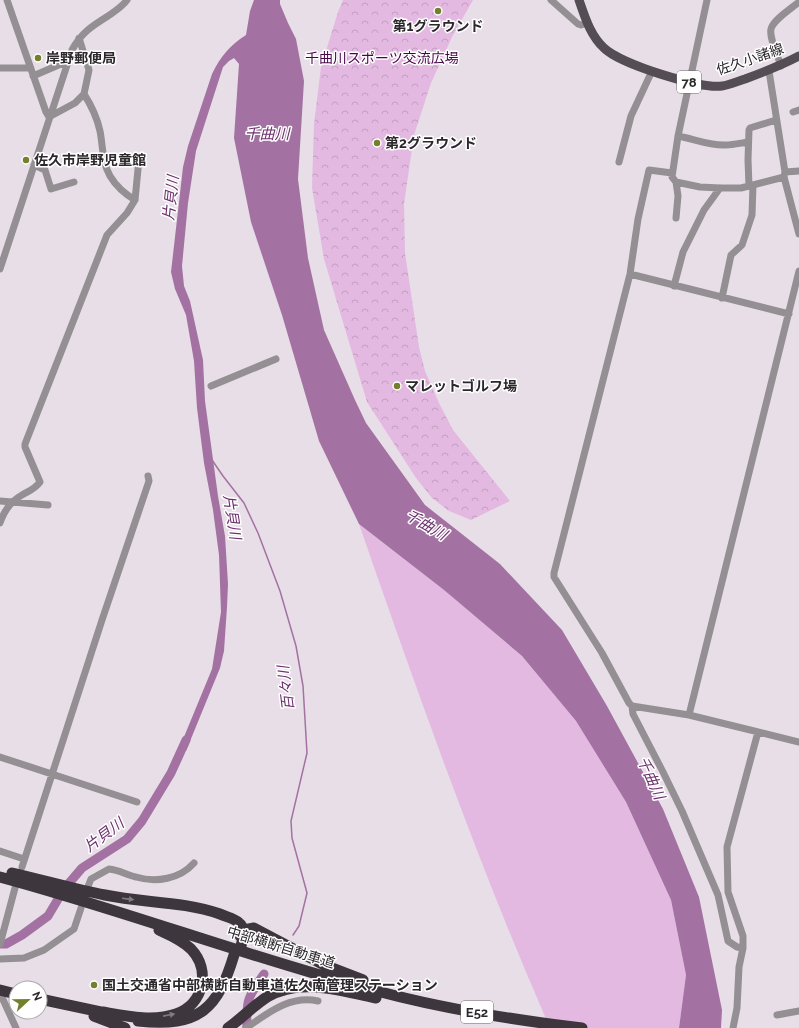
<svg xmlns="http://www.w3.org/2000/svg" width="799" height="1028" font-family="Raleway,'Noto Sans JP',sans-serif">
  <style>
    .grass { fill: #e3b9e2 }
    .park { fill: url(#park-crowns) }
    .water { fill: #a372a2 }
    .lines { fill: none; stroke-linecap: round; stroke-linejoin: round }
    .stream { stroke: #a372a2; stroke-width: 1.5 }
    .river { stroke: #a372a2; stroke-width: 9 }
    .minor { stroke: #938f93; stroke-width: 7 }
    .major { stroke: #544d54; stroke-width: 9 }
    .highway { stroke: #3e363d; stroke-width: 11 }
    .oneway { fill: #827c81 }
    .poi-dot { fill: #74802d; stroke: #fff; stroke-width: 1.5 }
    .labels { text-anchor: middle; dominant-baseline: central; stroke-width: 3; stroke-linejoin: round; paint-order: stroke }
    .shield { fill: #fff; stroke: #6b686b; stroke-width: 1 }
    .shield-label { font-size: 13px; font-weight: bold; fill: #2b272b }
    .poi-label { font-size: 14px; font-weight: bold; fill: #2b272b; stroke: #fff; text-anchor: start }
    .park-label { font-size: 14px; fill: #460747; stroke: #fff }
    .street-label { font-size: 14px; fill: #2b272b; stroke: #fff }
    .water-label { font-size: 15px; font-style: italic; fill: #6c306d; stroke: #fff }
  </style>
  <defs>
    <pattern id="park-crowns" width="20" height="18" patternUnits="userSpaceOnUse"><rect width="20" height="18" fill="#e3b9e2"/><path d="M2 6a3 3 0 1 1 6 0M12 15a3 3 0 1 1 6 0" fill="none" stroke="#c39fc2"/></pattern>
  </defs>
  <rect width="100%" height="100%" fill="#e8dee7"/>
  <!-- grass -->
  <path class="grass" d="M359 524 444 590 522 656 576 721 626 802 671 900 686 975 679 1028H550C478 864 418 694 359 524Z"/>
  <!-- park -->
  <path class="park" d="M343 0H473L452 37 431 83 414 135 404 204 405 253 419 347 425 371 439 403 453 430 510 501 471 520 449 511 432 498 416 478 367 402 324 259 312 188 314 124 321 67 338 12Z"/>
  <!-- water -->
  <path class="water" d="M254 0H280V4L288 23 296 39 304 81 298 179 308 258 324 330 355 400 366 423 425 505 500 564 562 630 607 706 663 809 699 897 722 1010 721 1028H679L686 975 671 900 626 802 576 721 522 656 444 590 359 524 319 441 282 315 251 222 234 138 239 64 234 58 229 61 223 67 196 151 188 203 182 266 184 286 190 301 203 360 205 401 218 496 225 536 228 584 227 607 224 651 220 668 186 751 179 749 212 669 221 612 219 555 213 510 204 463 197 408 194 361 186 315 175 289 171 272 183 167 188 146 212 74C221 56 229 46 246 35L250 11Z"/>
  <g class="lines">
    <!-- stream -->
    <path class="stream" d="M212 460 223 476 244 503 258 533 280 591 296 646 303 686 307 753 291 821 292 838 307 893 299 926 293 935"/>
    <!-- river -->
    <path class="river" d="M0 944H6L22 935 48 916 64 889 82 868 127 839 142 821 171 773 186 740
      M247 1028C246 999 248 997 264 974"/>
    <!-- minor -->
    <path class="minor" d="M7 0 46 112 49 117 75 103 84 94 89 70 79 38
      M551 0 578 24 581 25 587 23
      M707 0 678 136 672 177 676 182 700 187 720 188H741L784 177
      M781 66C778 56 769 38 771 29 773 20 792 8 799 2
      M0 68H30
      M769 71 785 172 784 177 799 234
      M33 76 68 61
      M84 94C91 105 97 117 100 131 103 146 102 162 110 176 116 186 125 194 135 200
      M793 112 799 110
      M678 136C694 139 710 146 726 145 733 145 741 143 748 142
      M619 162 631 116 652 71
      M34 165 45 170 51 189 74 182
      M785 172 799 171
      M672 173 649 170 638 219 630 274 554 573V577L602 653 629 703 632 706 689 715 799 742
      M749 186 748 160 749 130 750 128 776 120
      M676 218 678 196 676 182
      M0 269 72 50C81 33 92 26 108 16 115 11 122 7 127 0
      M630 274 789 314
      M674 286 683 252 704 210 720 188
      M722 298 731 255 742 245 752 215 753 185
      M211 386 276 359
      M0 501 48 505
      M0 523C4 511 11 501 22 495 29 491 35 489 40 482L25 447V444L107 235 127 213 135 200 139 159
      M632 706 633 714 663 772 682 811 718 895 728 941 737 947 743 948
      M689 715 799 271
      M0 757 137 802
      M0 851 24 859
      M22 867 102 620 149 481 148 476
      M85 894 91 879 109 869C119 870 127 875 136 877 156 883 180 879 194 863
      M0 944 15 888
      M0 959 24 958 44 950 74 929 81 908
      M0 993 16 1028
      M777 1015 799 1011
      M246 1028C268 1013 290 995 318 1001
      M733 1028 737 1008 739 967 743 948V936L728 892 727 847 758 732"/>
    <!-- major -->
    <path class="major" d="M579 0C585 17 590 35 604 48 620 64 700 89 722 86 730 85 738 81 745 79 764 72 782 65 799 56"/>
    <!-- highway -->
    <path class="highway" d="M12 873C43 880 74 889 105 895 143 903 182 901 220 914 226 917 234 918 239 923 246 928 243 939 241 946
      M0 877C127 911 250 958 377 991 444 1009 514 1020 582 1028
      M240 936 244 930 254 928 324 965 363 980
      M0 990 16 994
      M40 999 110 1014
      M103 1012C126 1016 153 1022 176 1014 204 1004 211 970 191 949 182 940 170 935 159 930
      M94 1016 125 1028
      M138 1021C200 1028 218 1008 234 955
      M228 1028C242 1018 253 1006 267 997 301 977 340 991 376 998"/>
  </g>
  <!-- one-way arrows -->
  <defs><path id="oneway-solid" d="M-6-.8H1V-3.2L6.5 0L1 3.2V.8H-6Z"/></defs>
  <g class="oneway">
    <use href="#oneway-solid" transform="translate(128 899) rotate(7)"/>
    <use href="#oneway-solid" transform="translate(169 1015) rotate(-11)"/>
  </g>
  <!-- markers -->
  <g class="poi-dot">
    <circle cx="438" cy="11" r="4"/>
    <circle cx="38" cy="58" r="4"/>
    <circle cx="377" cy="143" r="4"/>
    <circle cx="26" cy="160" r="4"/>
    <circle cx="397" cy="386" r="4"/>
    <circle cx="94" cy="985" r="4"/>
  </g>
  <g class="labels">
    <!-- shield labels -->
    <g class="shield">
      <rect x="677" y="71" width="24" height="22" rx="3"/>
      <rect x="461" y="1001" width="32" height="22" rx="3"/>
    </g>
    <g class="shield-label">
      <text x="689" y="82">78</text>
      <text x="477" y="1012">E52</text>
    </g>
    <!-- poi labels -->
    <g class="poi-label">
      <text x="438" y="26" text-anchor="middle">第1グラウンド</text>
      <text x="46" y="58">岸野郵便局</text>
      <text x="385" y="143">第2グラウンド</text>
      <text x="34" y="160">佐久市岸野児童館</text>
      <text x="405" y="386">マレットゴルフ場</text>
      <text x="102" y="985">国土交通省中部横断自動車道佐久南管理ステーション</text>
    </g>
    <!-- park labels -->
    <g class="park-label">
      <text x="382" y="58">千曲川スポーツ交流広場</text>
    </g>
    <!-- street labels -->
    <g class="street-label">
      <text transform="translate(750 59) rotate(-19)">佐久小諸線</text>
      <text transform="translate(281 947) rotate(17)">中部横断自動車道</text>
    </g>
    <!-- water labels -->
    <g class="water-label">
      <text x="267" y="134">千曲川</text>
      <text transform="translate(171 198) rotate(-84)">片貝川</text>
      <text transform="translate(232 517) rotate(81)">片貝川</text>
      <text transform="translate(426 525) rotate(30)">千曲川</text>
      <text transform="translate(286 688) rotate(-97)">百々川</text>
      <text transform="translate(651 778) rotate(66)">千曲川</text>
      <text transform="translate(104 835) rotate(-37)">片貝川</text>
    </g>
  </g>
  <!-- north arrow -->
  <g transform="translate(28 1000) rotate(68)"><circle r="19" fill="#ffffff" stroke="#aaa9aa"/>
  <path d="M0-3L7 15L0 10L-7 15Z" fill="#74802d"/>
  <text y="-6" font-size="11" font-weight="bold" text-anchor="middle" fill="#2b272b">N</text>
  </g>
</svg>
